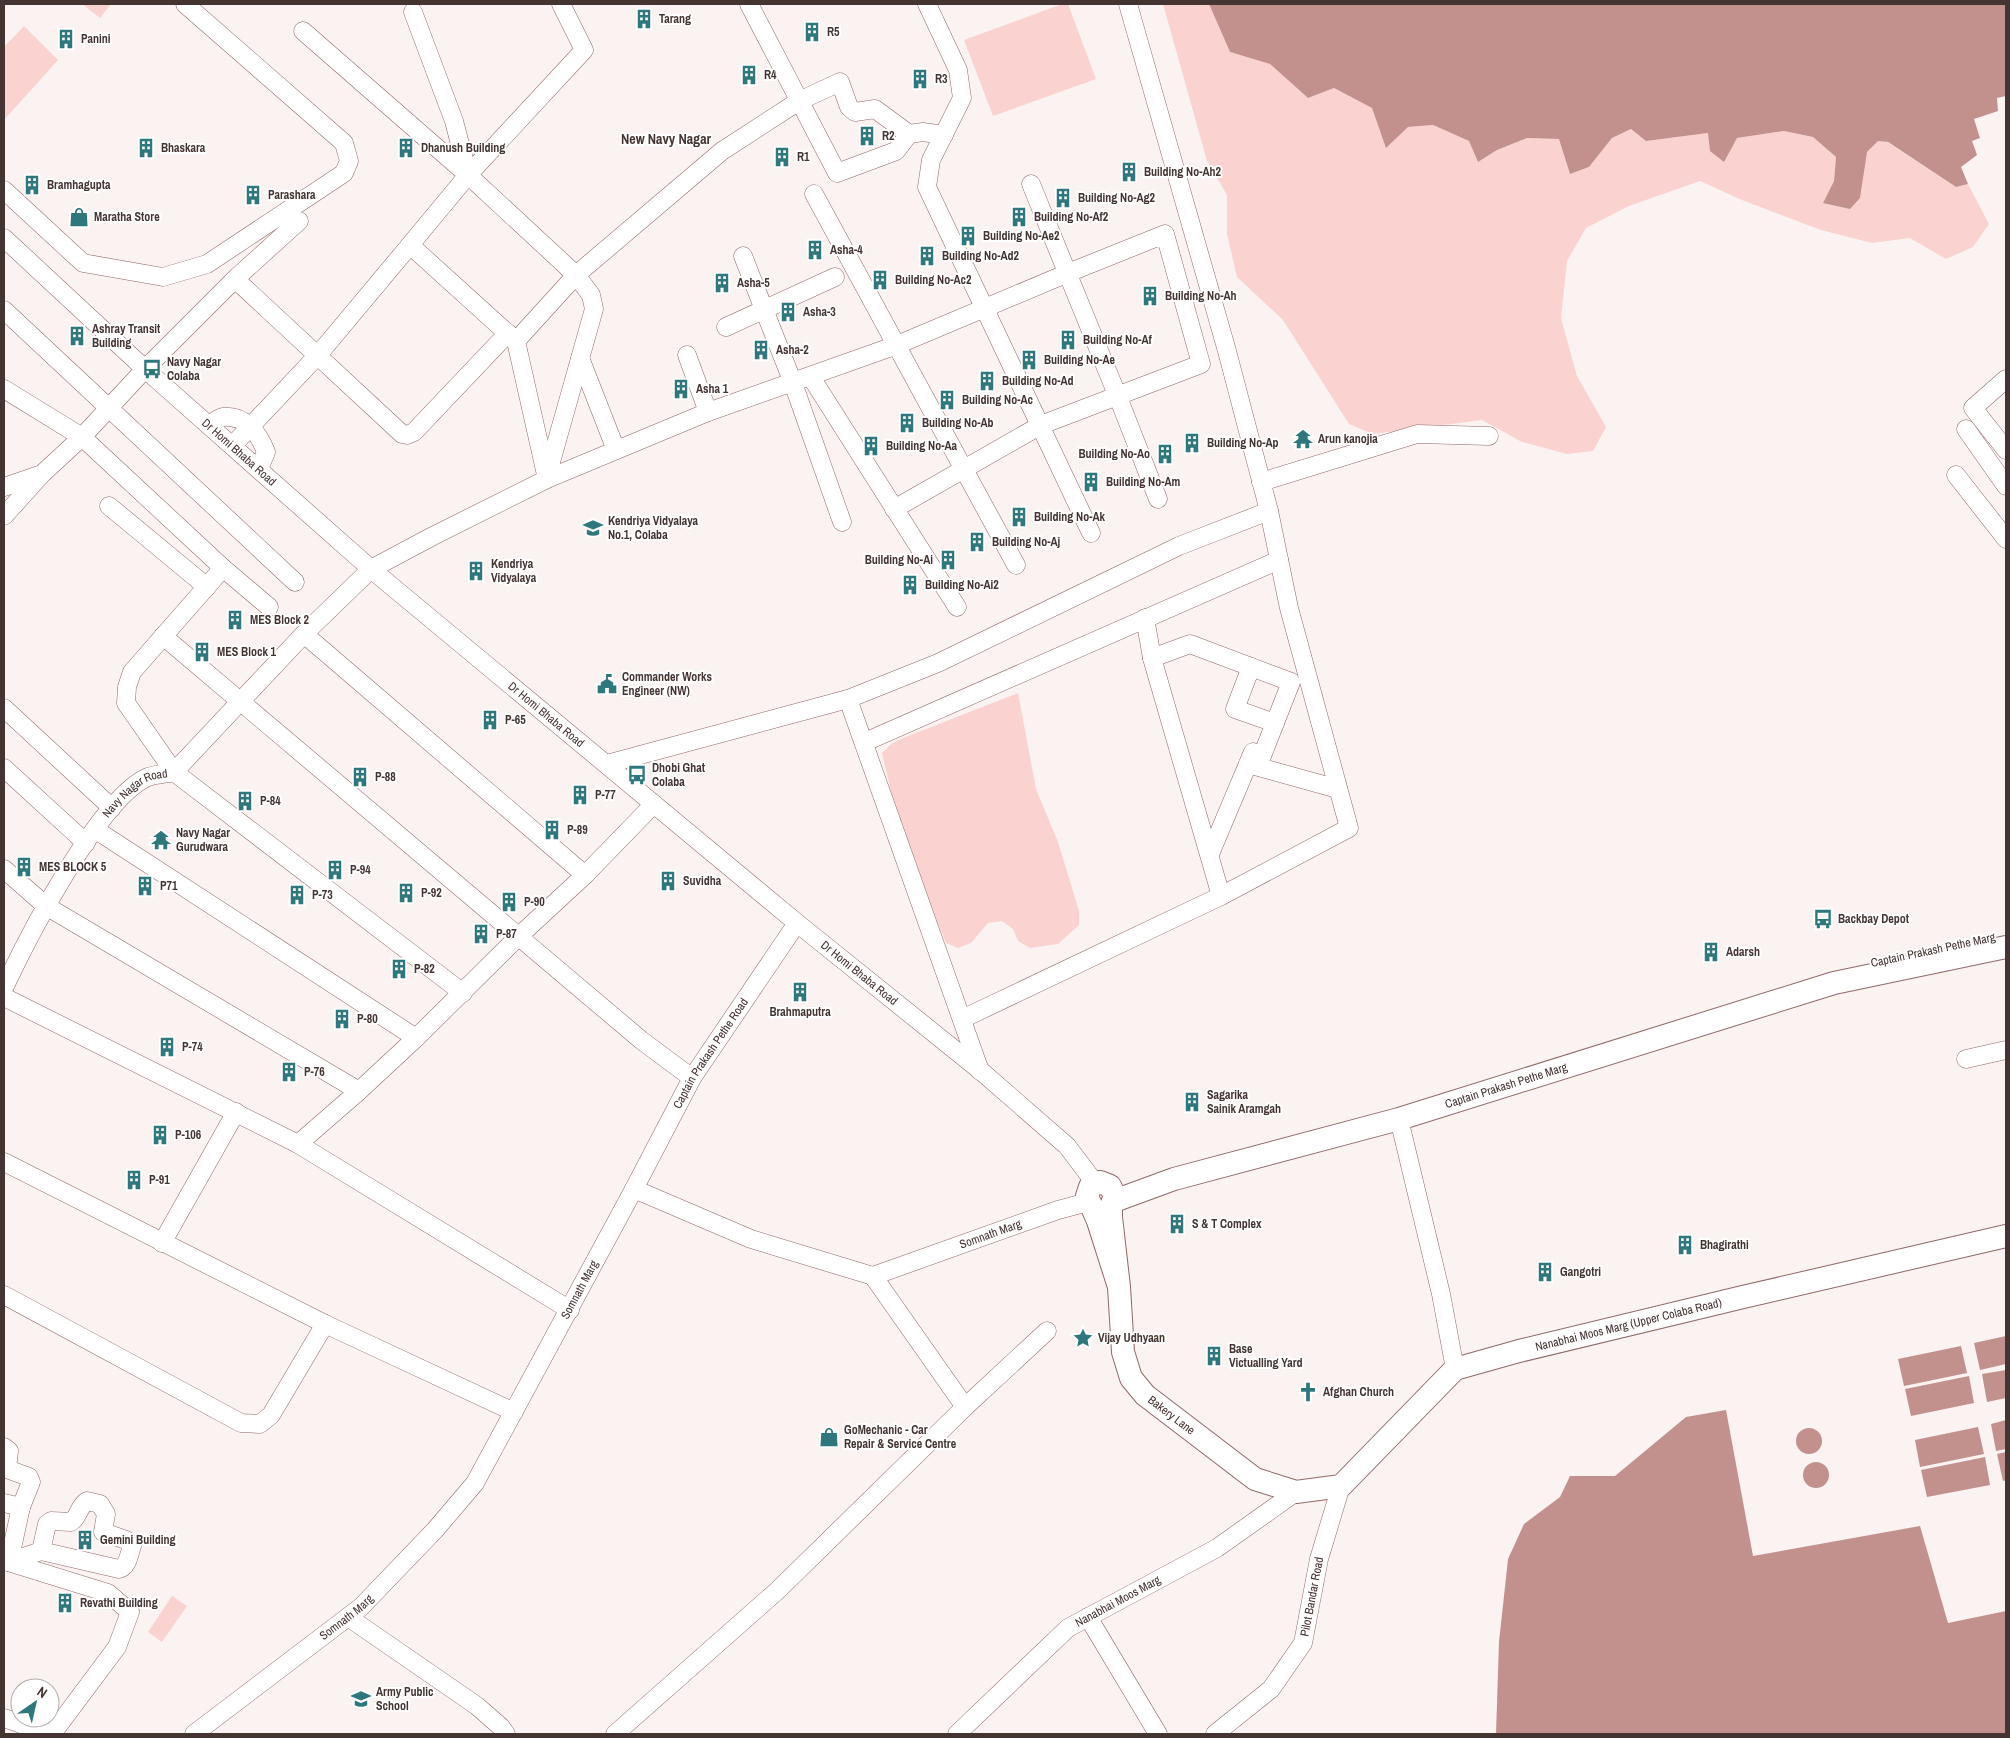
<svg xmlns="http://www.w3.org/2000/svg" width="2010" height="1738" font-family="'Archivo Narrow',sans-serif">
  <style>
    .green { fill: #fad3d0 }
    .water { fill: #c3918d }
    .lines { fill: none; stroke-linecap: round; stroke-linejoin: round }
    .minor-casing { stroke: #8f6a67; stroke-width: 19 }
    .major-casing { stroke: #8f6a67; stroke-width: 24 }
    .minor { stroke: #fff; stroke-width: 18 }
    .major { stroke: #fff; stroke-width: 22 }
    .labels { text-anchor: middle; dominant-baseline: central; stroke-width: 4; stroke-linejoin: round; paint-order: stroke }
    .poi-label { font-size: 12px; font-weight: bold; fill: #443432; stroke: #fff; text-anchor: start }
    .street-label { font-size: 12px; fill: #443432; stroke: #fff }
    .neighbourhood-label { font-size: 14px; font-weight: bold; fill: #443432; stroke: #fff }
  </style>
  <rect width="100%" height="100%" fill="#fbf2f2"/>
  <!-- green -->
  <path class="green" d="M82 4H111L100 18Z
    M1062 4H1068L1096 79 993 116 964 40Z
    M1163 4H1209L1230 52 1270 64 1308 98 1334 88 1408 127 1433 125 1469 141 1478 162 1497 150 1527 138 1560 139 1570 174 1589 167 1612 138 1631 129 1646 141 1708 133 1737 138 1784 131 1813 137 1836 157 1834 181 1823 203 1877 141 1887 142 1956 187 1968 184 1989 224 1973 247 1946 259 1910 238 1872 243 1821 230 1742 200 1700 181 1629 206 1586 228 1567 261 1561 318 1577 376 1606 427 1593 451 1567 454 1522 442 1482 420 1373 434 1349 424 1283 320 1237 277 1227 234V195L1207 161Z
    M24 26 58 60 4 120V47Z
    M1018 693 1036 789 1058 842 1079 911V925L1058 944 1030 948 1018 941 1013 929 1002 921 988 923 971 943 958 948 946 943 901 833 882 753 891 744 903 738Z
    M172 1596 187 1606 162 1642 148 1632Z"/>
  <!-- water -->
  <path class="water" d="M1209 4H2006V96L1997 98 1998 111 1974 119 1980 138 1972 141 1977 155 1961 167 1968 184 1956 187 1888 142 1878 141 1867 152 1860 198 1850 209 1823 203 1834 181 1836 157 1813 137 1784 131 1737 138 1724 162 1710 151 1708 133 1646 141 1631 129 1612 138 1589 167 1570 174 1559 139 1527 138 1497 150 1478 162 1469 141 1433 125 1408 127 1386 148 1372 108 1334 88 1308 98 1270 64 1230 52Z
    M2006 1336V1364L1980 1370 1974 1343Z
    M1961 1346 1967 1373 1904 1386 1898 1359Z
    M2006 1370V1398L1987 1402 1982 1374Z
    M1969 1376 1974 1403 1911 1416 1905 1389Z
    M1726 1410 1753 1556 1920 1526 1948 1623 2006 1611V1734H1496L1499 1642 1508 1559 1524 1524 1560 1497 1570 1476H1615L1686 1417Z
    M2006 1420V1449L1996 1451 1991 1424Z
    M1978 1427 1984 1454 1920 1467 1915 1440Z
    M1796 1441a13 13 0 1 1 26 0a13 13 0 1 1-26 0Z
    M2006 1452V1480L2003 1481 1997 1454Z
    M1985 1457 1990 1485 1927 1497 1921 1470Z
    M1803 1475a13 13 0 1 1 26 0a13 13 0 1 1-26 0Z"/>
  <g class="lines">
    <defs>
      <g id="minor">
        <path d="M749 4 837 173 896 151 909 134"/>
        <path d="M927 4 958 70 962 98 931 160 927 187 1091 533"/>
        <path d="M1128 4 1227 351 1269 511 1289 608 1349 828 1221 896"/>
        <path d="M413 12 454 121 468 175"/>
        <path d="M303 31 468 175"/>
        <path d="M468 175 584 50 561 4"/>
        <path d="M1031 184 1118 397 1158 499"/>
        <path d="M4 190 83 263 163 277 207 264 344 173 349 161 344 143 185 4"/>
        <path d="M814 194 1016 565"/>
        <path id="s1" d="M4 238 145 369 371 569 797 923 981 1071 1067 1146 1095 1183"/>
        <path d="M743 256 793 383 842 522"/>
        <path d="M235 279 402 434 407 435 414 432 508 333"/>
        <path d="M4 310 295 582"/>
        <path d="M726 327 835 277"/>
        <path d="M516 341 410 245 468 175 576 275 591 295 594 309 547 476"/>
        <path d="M687 355 708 412"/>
        <path d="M580 358 616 450"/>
        <path d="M811 377 957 607"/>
        <path d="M2006 379 1973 408 2006 450"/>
        <path d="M4 389 82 437 223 568 269 607"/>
        <path d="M209 425C213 422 219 418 223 417 246 415 259 434 266 452L259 469"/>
        <path d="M1966 429 2006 486"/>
        <path d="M233 445 318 355 410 245"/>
        <path d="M1956 475 2006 539"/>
        <path d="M547 479 516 341 576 275 722 151 799 101 840 82 849 107 855 112 875 109 909 134 923 132 944 135"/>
        <path d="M1261 482 1417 434 1489 436"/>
        <path d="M4 487 39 475"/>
        <path d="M109 506 207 587"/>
        <path d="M4 516 42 474 82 437 145 369 235 279 299 221"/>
        <path d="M223 568 132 672 127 687 126 703 174 772 463 993"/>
        <path d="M304 634 585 875"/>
        <path d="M163 636 641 1040 692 1078"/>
        <path d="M1152 658 1190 644 1291 682 1262 756 1253 752 1210 854"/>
        <path d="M1251 667 1235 709 1275 723"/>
        <path d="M848 699 980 1071"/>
        <path d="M4 708 112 808"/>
        <path d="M865 742 1279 560"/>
        <path d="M607 764 848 699 938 663 1179 546 1269 511"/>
        <path d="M1248 764 1338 789"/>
        <path d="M4 768 86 843"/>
        <path d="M96 830 416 1038"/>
        <path d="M4 869 46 906 359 1091"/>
        <path id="s2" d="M4 988C27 939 99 798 148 777 156 774 166 774 174 772L304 634 371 569 433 536 547 479 708 412 897 345 1068 273 1165 234 1201 364 1041 425 894 509"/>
        <path d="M4 997 298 1144 570 1310"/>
        <path d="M962 1019 1221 896 1152 658 1145 618"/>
        <path d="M1966 1059 2006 1050"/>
        <path d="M1399 1119 1441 1294 1455 1369"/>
        <path d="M298 1144 359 1091 416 1038 518 937 585 875 654 804"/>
        <path d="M4 1162 325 1324 514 1412"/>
        <path id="s3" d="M634 1189 692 1078 797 923"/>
        <path d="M162 1243 236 1112"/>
        <path d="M873 1276 965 1407"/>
        <path d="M4 1295 241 1423 260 1424 271 1415 325 1324"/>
        <path d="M4 1447 9 1451 7 1469 29 1477 31 1482 21 1507"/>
        <path d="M4 1503 21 1507 9 1562"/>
        <path d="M8 1562 108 1593 130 1612 117 1647 52 1734"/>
        <path d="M9 1562 41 1551 119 1569C128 1567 129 1554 132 1546L126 1540 103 1532 106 1514 100 1504 87 1501C78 1507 79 1517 71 1522L51 1521 47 1524 41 1551"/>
        <path d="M348 1617 477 1706 501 1727 506 1734"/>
        <path d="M1088 1617 1158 1734"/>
        <path d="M4 1718 50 1734"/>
        <path id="s4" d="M194 1734 361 1607 435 1530 475 1483 634 1189 751 1239 873 1276 1058 1210 1088 1202"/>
        <path d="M615 1734 778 1590 965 1407 1047 1331"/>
        <path id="s5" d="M957 1734 1068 1628 1217 1548 1296 1492"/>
        <path id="s6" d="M1215 1734 1271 1689 1303 1643 1319 1559 1341 1486"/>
      </g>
      <g id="major">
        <path id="s7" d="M1114 1201 1174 1179 1399 1119 1834 983 2006 947"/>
        <path id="s8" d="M1119 1287 1098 1221 1087 1196 1090 1187 1100 1182 1110 1186 1115 1196 1111 1206V1217L1119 1287 1123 1352 1131 1378 1145 1395 1255 1479 1296 1492 1341 1486 1455 1369 1519 1351 1743 1297 2006 1236"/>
      </g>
    </defs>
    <!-- minor casing -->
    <use href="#minor" class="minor-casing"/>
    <!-- major casing -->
    <use href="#major" class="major-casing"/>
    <!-- minor -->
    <use href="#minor" class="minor"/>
    <!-- major -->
    <use href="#major" class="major"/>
  </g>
  <!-- icons -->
  <defs>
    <symbol id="building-bare" viewBox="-9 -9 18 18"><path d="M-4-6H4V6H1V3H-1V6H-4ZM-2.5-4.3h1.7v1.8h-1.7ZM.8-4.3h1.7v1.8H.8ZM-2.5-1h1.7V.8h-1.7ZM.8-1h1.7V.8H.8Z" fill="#2e777d" stroke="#fff" stroke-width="2.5" paint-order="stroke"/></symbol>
    <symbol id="shop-bare" viewBox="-9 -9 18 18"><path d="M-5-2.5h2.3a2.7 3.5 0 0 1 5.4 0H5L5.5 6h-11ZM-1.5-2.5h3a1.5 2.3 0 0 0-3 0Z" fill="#2e777d" stroke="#fff" stroke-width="2.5" paint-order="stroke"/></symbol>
    <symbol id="bus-bare" viewBox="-9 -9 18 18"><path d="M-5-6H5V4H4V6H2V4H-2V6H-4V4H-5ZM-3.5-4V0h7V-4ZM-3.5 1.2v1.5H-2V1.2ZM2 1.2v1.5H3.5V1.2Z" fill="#2e777d" stroke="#fff" stroke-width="2.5" paint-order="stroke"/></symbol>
    <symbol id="temple-bare" viewBox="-9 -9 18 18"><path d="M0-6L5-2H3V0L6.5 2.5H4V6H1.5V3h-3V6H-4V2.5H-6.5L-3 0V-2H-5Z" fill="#2e777d" stroke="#fff" stroke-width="2.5" paint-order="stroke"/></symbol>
    <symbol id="school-bare" viewBox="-9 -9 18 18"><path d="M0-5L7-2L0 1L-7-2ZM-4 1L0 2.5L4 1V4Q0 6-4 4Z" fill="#2e777d" stroke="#fff" stroke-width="2.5" paint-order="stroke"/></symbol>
    <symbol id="civic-bare" viewBox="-9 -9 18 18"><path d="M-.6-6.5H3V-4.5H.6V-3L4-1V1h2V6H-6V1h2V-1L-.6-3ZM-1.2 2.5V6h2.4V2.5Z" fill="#2e777d" stroke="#fff" stroke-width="2.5" paint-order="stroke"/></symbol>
    <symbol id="sight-bare" viewBox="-9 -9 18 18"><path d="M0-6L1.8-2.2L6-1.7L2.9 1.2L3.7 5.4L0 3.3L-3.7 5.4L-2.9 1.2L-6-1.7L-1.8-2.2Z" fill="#2e777d" stroke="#fff" stroke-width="2.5" paint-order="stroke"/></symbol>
    <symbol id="church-bare" viewBox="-9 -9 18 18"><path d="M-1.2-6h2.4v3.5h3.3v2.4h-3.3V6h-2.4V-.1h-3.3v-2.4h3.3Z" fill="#2e777d" stroke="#fff" stroke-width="2.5" paint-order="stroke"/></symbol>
  </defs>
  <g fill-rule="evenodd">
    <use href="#building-bare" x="630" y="5" width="28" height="28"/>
    <use href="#building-bare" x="798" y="18" width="28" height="28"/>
    <use href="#building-bare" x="52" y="25" width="28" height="28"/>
    <use href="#building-bare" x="735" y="61" width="28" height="28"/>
    <use href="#building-bare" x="906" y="65" width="28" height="28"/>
    <use href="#building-bare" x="853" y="122" width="28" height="28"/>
    <use href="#building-bare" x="132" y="134" width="28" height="28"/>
    <use href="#building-bare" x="392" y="134" width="28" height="28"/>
    <use href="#building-bare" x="768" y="143" width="28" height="28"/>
    <use href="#building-bare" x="1115" y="158" width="28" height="28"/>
    <use href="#building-bare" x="18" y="171" width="28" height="28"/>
    <use href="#building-bare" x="239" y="181" width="28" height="28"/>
    <use href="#building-bare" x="1049" y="184" width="28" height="28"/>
    <use href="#shop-bare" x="65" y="203" width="28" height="28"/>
    <use href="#building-bare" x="1005" y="203" width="28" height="28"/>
    <use href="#building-bare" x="954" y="222" width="28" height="28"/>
    <use href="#building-bare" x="801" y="236" width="28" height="28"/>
    <use href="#building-bare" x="913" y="242" width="28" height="28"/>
    <use href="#building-bare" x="866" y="266" width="28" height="28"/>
    <use href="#building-bare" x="708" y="269" width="28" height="28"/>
    <use href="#building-bare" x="1136" y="282" width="28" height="28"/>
    <use href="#building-bare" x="774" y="298" width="28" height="28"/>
    <use href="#building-bare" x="63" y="322" width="28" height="28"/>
    <use href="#building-bare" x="1054" y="326" width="28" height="28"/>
    <use href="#building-bare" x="747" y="336" width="28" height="28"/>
    <use href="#building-bare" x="1015" y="346" width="28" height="28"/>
    <use href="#bus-bare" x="138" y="355" width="28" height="28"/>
    <use href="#building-bare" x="973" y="367" width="28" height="28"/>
    <use href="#building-bare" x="667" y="375" width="28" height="28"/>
    <use href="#building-bare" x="933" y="386" width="28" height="28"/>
    <use href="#building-bare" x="893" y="409" width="28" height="28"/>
    <use href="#temple-bare" x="1289" y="425" width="28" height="28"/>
    <use href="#building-bare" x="1178" y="429" width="28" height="28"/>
    <use href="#building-bare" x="857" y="432" width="28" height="28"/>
    <use href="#building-bare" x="1151" y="440" width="28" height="28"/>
    <use href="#building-bare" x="1077" y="468" width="28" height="28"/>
    <use href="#building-bare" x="1005" y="503" width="28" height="28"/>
    <use href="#school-bare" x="579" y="514" width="28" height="28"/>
    <use href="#building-bare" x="963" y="528" width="28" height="28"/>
    <use href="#building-bare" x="934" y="546" width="28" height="28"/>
    <use href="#building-bare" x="462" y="557" width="28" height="28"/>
    <use href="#building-bare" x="896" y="571" width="28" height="28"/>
    <use href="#building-bare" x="221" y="606" width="28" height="28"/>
    <use href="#building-bare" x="188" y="638" width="28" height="28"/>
    <use href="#civic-bare" x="593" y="670" width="28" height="28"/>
    <use href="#building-bare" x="476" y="706" width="28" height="28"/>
    <use href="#bus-bare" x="623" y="761" width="28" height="28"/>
    <use href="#building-bare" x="346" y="763" width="28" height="28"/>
    <use href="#building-bare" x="566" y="781" width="28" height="28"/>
    <use href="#building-bare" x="231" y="787" width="28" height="28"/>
    <use href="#building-bare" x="538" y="816" width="28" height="28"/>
    <use href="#temple-bare" x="147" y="826" width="28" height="28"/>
    <use href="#building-bare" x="10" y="853" width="28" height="28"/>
    <use href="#building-bare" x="321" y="856" width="28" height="28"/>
    <use href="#building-bare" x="654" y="867" width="28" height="28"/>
    <use href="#building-bare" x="131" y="872" width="28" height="28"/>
    <use href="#building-bare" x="392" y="879" width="28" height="28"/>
    <use href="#building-bare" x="283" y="881" width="28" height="28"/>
    <use href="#building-bare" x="495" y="888" width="28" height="28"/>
    <use href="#bus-bare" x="1809" y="905" width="28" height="28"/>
    <use href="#building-bare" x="467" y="920" width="28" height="28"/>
    <use href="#building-bare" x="1697" y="938" width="28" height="28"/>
    <use href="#building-bare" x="385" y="955" width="28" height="28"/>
    <use href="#building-bare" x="786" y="978" width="28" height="28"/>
    <use href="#building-bare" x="328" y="1005" width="28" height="28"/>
    <use href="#building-bare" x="153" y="1033" width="28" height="28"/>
    <use href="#building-bare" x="275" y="1058" width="28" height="28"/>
    <use href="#building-bare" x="1178" y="1088" width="28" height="28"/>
    <use href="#building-bare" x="146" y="1121" width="28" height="28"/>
    <use href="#building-bare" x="120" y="1166" width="28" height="28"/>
    <use href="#building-bare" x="1163" y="1210" width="28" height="28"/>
    <use href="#building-bare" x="1671" y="1231" width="28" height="28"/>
    <use href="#building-bare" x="1531" y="1258" width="28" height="28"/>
    <use href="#sight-bare" x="1069" y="1324" width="28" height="28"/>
    <use href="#building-bare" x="1200" y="1342" width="28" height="28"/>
    <use href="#church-bare" x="1294" y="1378" width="28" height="28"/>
    <use href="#shop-bare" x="815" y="1423" width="28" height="28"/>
    <use href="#building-bare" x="71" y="1526" width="28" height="28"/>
    <use href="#building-bare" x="51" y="1589" width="28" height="28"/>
    <use href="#school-bare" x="347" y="1685" width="28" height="28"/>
  </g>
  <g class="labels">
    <!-- poi labels -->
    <g class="poi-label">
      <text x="659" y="19">Tarang</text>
      <text x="827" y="32">R5</text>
      <text x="81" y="39">Panini</text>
      <text x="764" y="75">R4</text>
      <text x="935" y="79">R3</text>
      <text x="882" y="136">R2</text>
      <text x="161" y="148">Bhaskara</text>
      <text x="421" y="148">Dhanush Building</text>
      <text x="797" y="157">R1</text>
      <text x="1144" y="172">Building No-Ah2</text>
      <text x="47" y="185">Bramhagupta</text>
      <text x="268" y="195">Parashara</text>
      <text x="1078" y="198">Building No-Ag2</text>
      <text x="94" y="217">Maratha Store</text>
      <text x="1034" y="217">Building No-Af2</text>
      <text x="983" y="236">Building No-Ae2</text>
      <text x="830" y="250">Asha-4</text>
      <text x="942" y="256">Building No-Ad2</text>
      <text x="895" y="280">Building No-Ac2</text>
      <text x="737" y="283">Asha-5</text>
      <text x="1165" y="296">Building No-Ah</text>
      <text x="803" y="312">Asha-3</text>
      <text x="92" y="329">Ashray Transit<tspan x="92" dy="14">Building</tspan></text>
      <text x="1083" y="340">Building No-Af</text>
      <text x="776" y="350">Asha-2</text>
      <text x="1044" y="360">Building No-Ae</text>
      <text x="167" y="362">Navy Nagar<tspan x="167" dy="14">Colaba</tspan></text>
      <text x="1002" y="381">Building No-Ad</text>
      <text x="696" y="389">Asha 1</text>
      <text x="962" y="400">Building No-Ac</text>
      <text x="922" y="423">Building No-Ab</text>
      <text x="1318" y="439">Arun kanojia</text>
      <text x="1207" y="443">Building No-Ap</text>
      <text x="886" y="446">Building No-Aa</text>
      <text x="1150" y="454" text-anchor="end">Building No-Ao</text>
      <text x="1106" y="482">Building No-Am</text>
      <text x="1034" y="517">Building No-Ak</text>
      <text x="608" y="521">Kendriya Vidyalaya<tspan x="608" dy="14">No.1, Colaba</tspan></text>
      <text x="992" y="542">Building No-Aj</text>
      <text x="933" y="560" text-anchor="end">Building No-Ai</text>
      <text x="491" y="564">Kendriya<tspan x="491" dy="14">Vidyalaya</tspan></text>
      <text x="925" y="585">Building No-Ai2</text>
      <text x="250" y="620">MES Block 2</text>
      <text x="217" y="652">MES Block 1</text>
      <text x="622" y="677">Commander Works<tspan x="622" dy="14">Engineer (NW)</tspan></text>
      <text x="505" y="720">P-65</text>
      <text x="652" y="768">Dhobi Ghat<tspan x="652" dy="14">Colaba</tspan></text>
      <text x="375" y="777">P-88</text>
      <text x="595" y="795">P-77</text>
      <text x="260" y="801">P-84</text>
      <text x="567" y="830">P-89</text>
      <text x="176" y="833">Navy Nagar<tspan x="176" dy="14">Gurudwara</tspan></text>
      <text x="39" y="867">MES BLOCK 5</text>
      <text x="350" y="870">P-94</text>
      <text x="683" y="881">Suvidha</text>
      <text x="160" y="886">P71</text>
      <text x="421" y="893">P-92</text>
      <text x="312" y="895">P-73</text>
      <text x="524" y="902">P-90</text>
      <text x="1838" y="919">Backbay Depot</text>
      <text x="496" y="934">P-87</text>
      <text x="1726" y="952">Adarsh</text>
      <text x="414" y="969">P-82</text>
      <text x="800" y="1012" text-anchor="middle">Brahmaputra</text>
      <text x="357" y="1019">P-80</text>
      <text x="182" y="1047">P-74</text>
      <text x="304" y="1072">P-76</text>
      <text x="1207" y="1095">Sagarika<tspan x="1207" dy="14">Sainik Aramgah</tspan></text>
      <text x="175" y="1135">P-106</text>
      <text x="149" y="1180">P-91</text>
      <text x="1192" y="1224">S &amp; T Complex</text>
      <text x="1700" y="1245">Bhagirathi</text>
      <text x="1560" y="1272">Gangotri</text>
      <text x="1098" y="1338">Vijay Udhyaan</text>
      <text x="1229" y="1349">Base<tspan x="1229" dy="14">Victualling Yard</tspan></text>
      <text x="1323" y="1392">Afghan Church</text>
      <text x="844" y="1430">GoMechanic - Car<tspan x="844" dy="14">Repair &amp; Service Centre</tspan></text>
      <text x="100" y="1540">Gemini Building</text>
      <text x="80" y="1603">Revathi Building</text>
      <text x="376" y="1692">Army Public<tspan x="376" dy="14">School</tspan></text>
    </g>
    <!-- street labels -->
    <g class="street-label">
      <text stroke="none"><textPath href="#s1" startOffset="318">Dr Homi Bhaba Road</textPath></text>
      <text stroke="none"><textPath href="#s1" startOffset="722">Dr Homi Bhaba Road</textPath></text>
      <text stroke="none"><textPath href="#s2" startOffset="239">Navy Nagar Road</textPath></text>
      <text transform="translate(1933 950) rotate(-12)">Captain Prakash Pethe Marg</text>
      <text stroke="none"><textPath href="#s1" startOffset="1128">Dr Homi Bhaba Road</textPath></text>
      <text stroke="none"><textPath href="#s3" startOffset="156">Captain Prakash Pethe Road</textPath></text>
      <text stroke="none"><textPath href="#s7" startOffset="409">Captain Prakash Pethe Marg</textPath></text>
      <text stroke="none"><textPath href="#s4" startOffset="1092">Somnath Marg</textPath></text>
      <text stroke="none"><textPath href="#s4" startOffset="598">Somnath Marg</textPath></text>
      <text stroke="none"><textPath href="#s8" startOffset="915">Nanabhai Moos Marg (Upper Colaba Road)</textPath></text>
      <text stroke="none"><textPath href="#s8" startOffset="379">Bakery Lane</textPath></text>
      <text stroke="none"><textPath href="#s6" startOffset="175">Pilot Bandar Road</textPath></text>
      <text stroke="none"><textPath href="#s5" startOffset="210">Nanabhai Moos Marg</textPath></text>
      <text stroke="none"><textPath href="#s4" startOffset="192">Somnath Marg</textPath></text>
    </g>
    <!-- neighbourhood labels -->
    <g class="neighbourhood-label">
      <text x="666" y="139">New Navy Nagar</text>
    </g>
  </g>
  <!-- border -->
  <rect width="2010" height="1738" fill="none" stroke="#443432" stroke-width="10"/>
  <!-- north arrow -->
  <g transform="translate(35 1703) rotate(34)"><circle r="24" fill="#ffffff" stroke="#b4aead"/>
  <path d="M0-4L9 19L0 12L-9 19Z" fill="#2e777d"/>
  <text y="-8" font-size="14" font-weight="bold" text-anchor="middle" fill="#443432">N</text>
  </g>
</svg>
